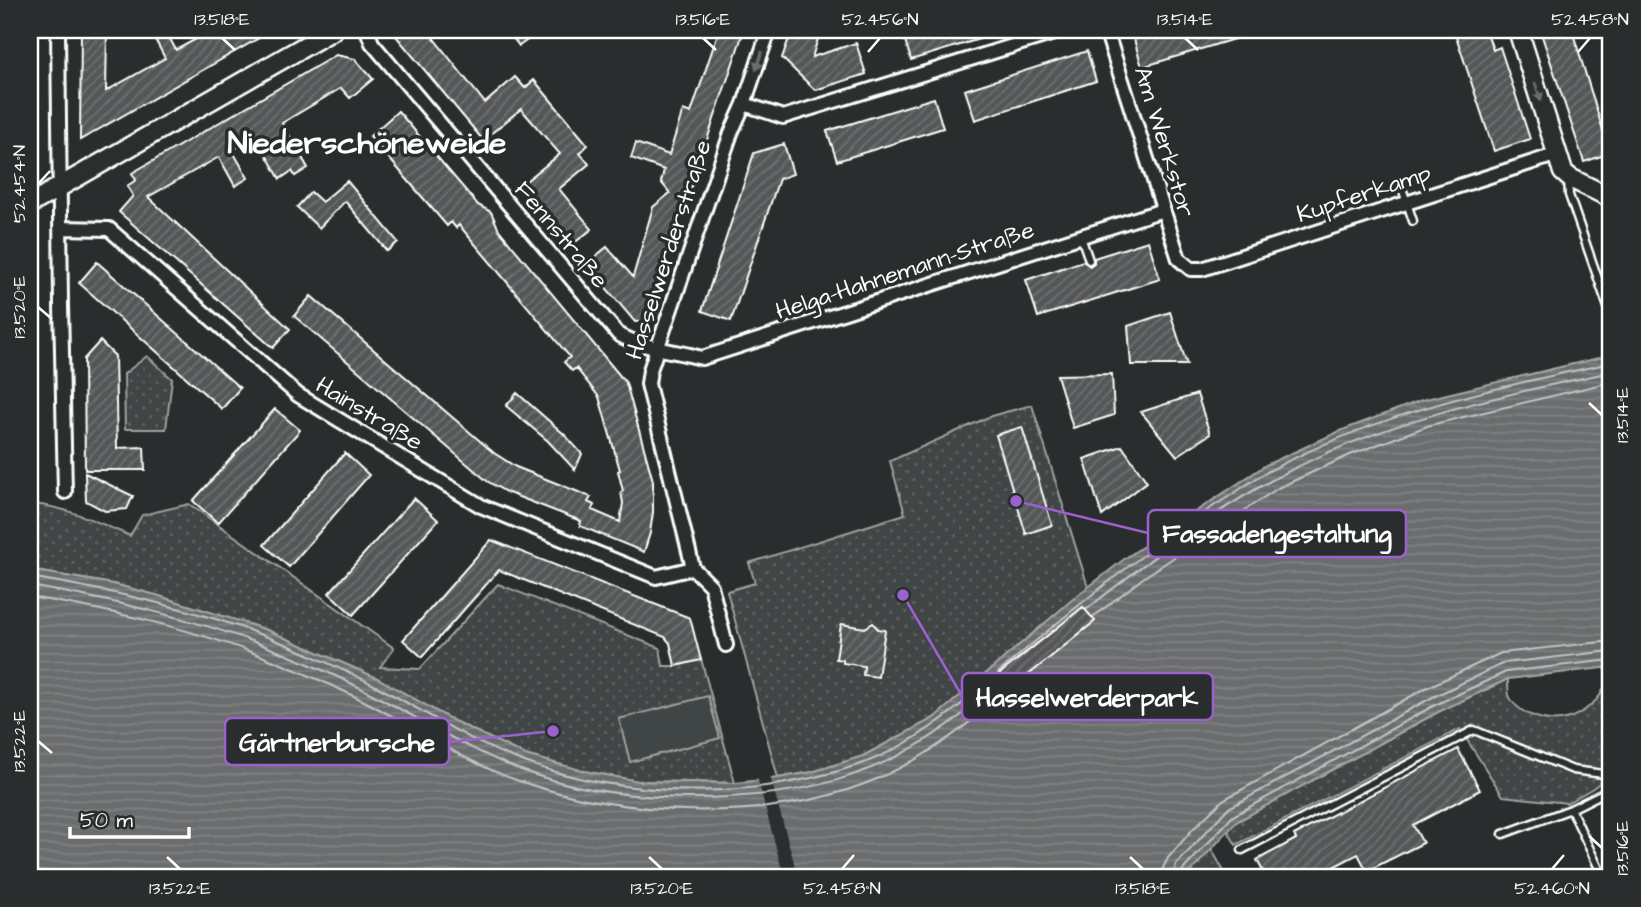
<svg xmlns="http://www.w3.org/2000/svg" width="1641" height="907" font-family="'Architects Daughter',sans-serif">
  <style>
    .grass { fill: url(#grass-dots); stroke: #a0a2a2; stroke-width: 2 }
    .garden { fill: #414445; stroke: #a0a2a2; stroke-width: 2 }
    .water { fill: url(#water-rules); stroke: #a6a7a7; stroke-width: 2 }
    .pier { fill: #2a2d2e }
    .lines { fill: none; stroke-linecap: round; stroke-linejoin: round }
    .shore { stroke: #c3c4c5; stroke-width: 2 }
    .building { fill: url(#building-hatch); stroke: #fff; stroke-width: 2 }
    .lane-casing { stroke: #fff; stroke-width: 11 }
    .street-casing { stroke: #fff; stroke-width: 18 }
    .secondary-casing { stroke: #fff; stroke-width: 23 }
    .lane { stroke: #2a2d2e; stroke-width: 6 }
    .street { stroke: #2a2d2e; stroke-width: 12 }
    .secondary { stroke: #2a2d2e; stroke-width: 18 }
    .oneway { fill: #6a6c6d }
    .ticks { fill: none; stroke: #fff; stroke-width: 2.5 }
    .labels { text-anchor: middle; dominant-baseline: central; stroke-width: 7; stroke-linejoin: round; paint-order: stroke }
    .street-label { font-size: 24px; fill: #fff; stroke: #2a2d2e }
    .district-label { font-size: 32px; font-weight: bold; fill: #fff; stroke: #2a2d2e }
    .leader { fill: none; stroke: #9c61cf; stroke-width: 2.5 }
    .callout-dot { fill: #9c61cf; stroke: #2a2d2e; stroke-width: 2.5 }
    .callout { fill: #2a2d2e; stroke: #9c61cf; stroke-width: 2.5 }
    .callout-label { font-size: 26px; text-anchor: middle; font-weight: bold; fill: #fff }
    .neatline { fill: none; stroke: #fff; stroke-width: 2.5 }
    .ticks-label { font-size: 18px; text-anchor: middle; fill: #fff }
  </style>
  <defs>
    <pattern id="grass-dots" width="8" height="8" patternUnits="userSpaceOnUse" patternTransform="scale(1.75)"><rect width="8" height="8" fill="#414445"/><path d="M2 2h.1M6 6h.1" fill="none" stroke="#5e6061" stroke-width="1.8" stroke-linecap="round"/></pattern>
    <pattern id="water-rules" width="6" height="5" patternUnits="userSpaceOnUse" patternTransform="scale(1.75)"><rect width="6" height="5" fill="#6a6c6d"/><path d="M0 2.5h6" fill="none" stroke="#808283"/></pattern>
    <pattern id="building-hatch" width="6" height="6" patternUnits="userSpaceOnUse" patternTransform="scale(1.75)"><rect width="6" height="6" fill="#555758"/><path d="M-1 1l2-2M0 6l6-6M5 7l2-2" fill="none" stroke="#6e7071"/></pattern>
  </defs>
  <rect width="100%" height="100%" fill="#2a2d2e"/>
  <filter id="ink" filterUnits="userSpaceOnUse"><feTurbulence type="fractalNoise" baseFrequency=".0143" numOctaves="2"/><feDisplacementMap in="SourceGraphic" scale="14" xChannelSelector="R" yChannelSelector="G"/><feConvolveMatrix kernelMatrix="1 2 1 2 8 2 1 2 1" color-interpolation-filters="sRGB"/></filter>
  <g filter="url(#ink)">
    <!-- grass -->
    <path class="grass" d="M147 356 172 379 166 429H125L124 374Z
      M1032 405 1088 587 934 718 863 756 812 772 778 778 727 591 755 583 749 563 905 514 890 461 991 416Z
      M30 504C65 506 98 522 130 536L142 515 189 504 394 648 380 667 420 669 498 584 660 648 663 666H678L701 659 735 783 638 781 584 771 525 755 454 721 377 678 267 630 156 595 113 584 30 570Z
      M1605 667H1611V774L1593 788 1567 803 1503 796 1460 729 1236 845 1228 831 1236 822 1438 712 1508 679C1508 683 1508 690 1509 695 1516 714 1548 724 1566 719 1581 715 1602 700 1605 684 1606 679 1605 672 1605 667Z
      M1211 848 1227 877H1186Z"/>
    <!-- garden -->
    <path class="garden" d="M708 696 720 738 630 762 619 719Z"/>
    <!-- water -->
    <path class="water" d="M1611 355V667L1508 679 1438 712 1236 822 1186 877H30V570L113 584 156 595 267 630 377 678 454 721 525 755 584 771 638 781 735 783 778 778 812 772 863 756 934 718 1073 599 1127 557 1266 465 1340 431 1422 400Z"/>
    <!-- pier -->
    <path class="pier" d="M770 776 798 877H784L757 777Z"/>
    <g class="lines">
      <!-- shore -->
      <path class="shore" d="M30 577C118 592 207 611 290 646 318 659 348 671 376 686 424 711 470 742 522 761 626 800 759 800 864 763 905 748 942 721 975 693
        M30 586C116 601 204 620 285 654 314 666 344 679 372 694 420 719 467 749 518 769 571 789 628 797 684 798 795 799 883 780 970 708
        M30 597C115 611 200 630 279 663 309 675 338 688 366 702 416 728 463 761 516 780 622 817 770 824 874 780 915 763 952 738 985 709
        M1087 609C1145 563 1209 514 1274 479 1378 422 1496 396 1611 372
        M1093 617 1143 578 1278 488 1350 455 1430 425 1611 382
        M998 673C1069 612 1141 553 1220 502 1237 492 1252 480 1269 471 1375 414 1495 387 1611 363
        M1162 877 1163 868 1168 858 1192 830 1223 800 1426 688 1501 653 1611 641
        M1173 877 1176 865 1227 809 1431 698 1504 663 1611 651
        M1182 877 1183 870 1233 816 1435 705 1506 672 1611 660"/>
    </g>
    <!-- building -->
    <path class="building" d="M81 30H107L106 91 165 58 150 30H165L176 50 213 30H273L80 140Z
      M391 30H427L485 103 515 77 525 88 534 80 588 145 580 153 589 164 559 189 592 229 569 247 521 185 560 154 521 109 483 140Z
      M507 30H542L519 46Z
      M719 30H744L646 321 635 322 586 264 607 247 633 277 653 207 670 193 661 182 664 170 631 158 636 143 669 155 683 110 691 113Z
      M792 30H821L812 57 856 43 866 74 815 90 782 58Z
      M902 30H998L999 33 911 60Z
      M1154 30H1254V33L1142 67 1133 36Z
      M1454 30H1486L1493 50 1500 47 1530 139 1494 151Z
      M1540 30H1572L1610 153 1584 162Z
      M1087 51 1096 81 975 120 965 90Z
      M336 55 355 59 373 79 350 98 341 88 282 123 308 168 295 176 292 171 280 179 256 137 232 150 248 178 235 186 219 157 148 197 290 329 273 348 119 212 133 196 127 186 136 180 132 173Z
      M934 98 943 128 837 161 827 131Z
      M398 111 478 205 491 212 499 230 626 383 653 481V512L650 533 644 552 580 526 581 521 506 492 487 481 294 316 311 296 494 453 516 467 591 497 588 502 594 505 592 510 620 522 623 503 621 492 623 491 618 471 620 470 599 397 576 368 572 371 564 362 570 357 459 225 456 228 451 222 447 226 370 136Z
      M784 144 793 174 779 179 731 321 702 311 754 153Z
      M347 181 398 242 387 251 345 201 319 228 297 207 311 192 322 202Z
      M1148 241 1160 279 1038 317 1026 280 1083 261 1090 266 1094 263V258Z
      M97 262 240 388 222 409 79 283Z
      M1170 312 1187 365H1131L1128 326Z
      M100 341 115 356 117 448 144 447 145 470H85L84 359Z
      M1112 374 1114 415 1073 428 1057 375Z
      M517 393 565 435 582 454 575 470 548 441 506 406Z
      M1197 394 1210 434 1177 456 1141 412Z
      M275 409 300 430 218 523 193 501Z
      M1022 427 1052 525 1026 534 996 435Z
      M1122 446 1147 482 1102 516 1084 459Z
      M345 453 369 475 289 567 264 545Z
      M85 473 133 496 127 509 105 511 86 501Z
      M414 498 438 520 353 615 329 593Z
      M491 540 690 618 701 660 675 666 670 643 665 637 499 570 422 657 403 640Z
      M1083 607 1095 621 990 706 980 709 972 708 977 692Z
      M873 623 878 629 885 630 878 677 863 675 864 666 843 663V660L836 659 841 624 865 628Z
      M1458 749 1480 790 1413 825 1423 843 1367 871 1358 854 1314 877H1266L1257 860 1296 839 1294 835Z"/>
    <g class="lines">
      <defs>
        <path id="lane" d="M1568 179 1569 195 1611 316
          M1401 185 1413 221
          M1081 237 1089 260
          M1571 809 1603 877
          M1503 834 1571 809 1611 789
          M1242 850 1474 730 1573 770 1611 775
          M1586 877 1600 870"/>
        <path id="street" d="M58 30 61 305 65 492
          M367 30 372 43 618 334C643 349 674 350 702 358L1163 210
          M1106 30 1179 259 1191 269H1202L1558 154
          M744 104 783 117 1064 30
          M61 228 109 229 298 395 481 506 656 577 693 568
          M726 645 711 586 693 568 648 384 650 370 731 133 744 104 769 30"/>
        <path id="secondary" d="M1518 30 1563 172 1570 178 1611 198
          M30 204 333 30"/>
      </defs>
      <!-- lane casing -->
      <use href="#lane" class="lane-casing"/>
      <!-- street casing -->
      <use href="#street" class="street-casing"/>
      <!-- secondary casing -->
      <use href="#secondary" class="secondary-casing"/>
      <!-- lane -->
      <use href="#lane" class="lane"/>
      <!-- street -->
      <use href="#street" class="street"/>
      <!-- secondary -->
      <use href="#secondary" class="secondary"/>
    </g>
    <!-- one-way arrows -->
    <defs><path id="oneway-solid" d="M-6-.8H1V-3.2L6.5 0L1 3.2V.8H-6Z" transform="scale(1.75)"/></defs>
    <g class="oneway">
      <use href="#oneway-solid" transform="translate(759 61) rotate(108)"/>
      <use href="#oneway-solid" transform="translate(1538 92) rotate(72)"/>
    </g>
  </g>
  <!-- ticks -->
  <path class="ticks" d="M222 38 235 50M703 38 716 50M1185 38 1198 50M868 52 880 38M1578 52 1590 38M38 184 50 171M38 307 52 319M1589 403 1602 415M38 741 52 753M1589 836 1602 848M167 857 180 869M649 857 662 869M1130 857 1143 869M842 869 854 855M1552 869 1564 855"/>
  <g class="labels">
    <!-- street labels -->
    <g class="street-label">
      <text transform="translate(1164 142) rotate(73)">Am Werkstor</text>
      <text transform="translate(1364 194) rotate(-18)">Kupferkamp</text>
      <text transform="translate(561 235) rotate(50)">Fennstraße</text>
      <text transform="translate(669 250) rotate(-72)">Hasselwerderstraße</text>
      <text transform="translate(905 271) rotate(-18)">Helga-Hahnemann-Straße</text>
      <text transform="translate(369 414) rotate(31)">Hainstraße</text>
    </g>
    <!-- district labels -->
    <g class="district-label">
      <text x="367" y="143">Niederschöneweide</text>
    </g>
  </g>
  <!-- callouts -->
  <path class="leader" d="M1016 501L1148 533M903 595L962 696M553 731L449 742"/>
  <g class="callout-dot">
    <circle cx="1016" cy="501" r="7"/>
    <circle cx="903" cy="595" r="7"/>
    <circle cx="553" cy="731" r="7"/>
  </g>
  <g class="callout">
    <rect x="1148" y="510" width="258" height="47" rx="7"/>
    <rect x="962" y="673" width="251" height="47" rx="7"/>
    <rect x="225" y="718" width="224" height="47" rx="7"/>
  </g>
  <g class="callout-label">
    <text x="1277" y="542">Fassadengestaltung</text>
    <text x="1087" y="706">Hasselwerderpark</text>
    <text x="337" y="751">Gärtnerbursche</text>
  </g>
  <!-- margin -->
  <rect width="1641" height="907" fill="none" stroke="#2a2d2e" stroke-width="77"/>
  <!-- scale -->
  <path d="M70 827v10h119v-10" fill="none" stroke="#ffffff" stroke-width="3.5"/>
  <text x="80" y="827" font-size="21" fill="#ffffff" stroke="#2a2d2e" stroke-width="5" paint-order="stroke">50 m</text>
  <rect x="38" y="38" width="1564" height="831" class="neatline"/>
  <g class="ticks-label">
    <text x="222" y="25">13.518°E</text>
    <text x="703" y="25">13.516°E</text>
    <text x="880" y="25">52.456°N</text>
    <text x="1185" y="25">13.514°E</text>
    <text x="1590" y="25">52.458°N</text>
    <text transform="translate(19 184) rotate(-90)" y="6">52.454°N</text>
    <text transform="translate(19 307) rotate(-90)" y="6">13.520°E</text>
    <text transform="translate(1622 415) rotate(-90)" y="6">13.514°E</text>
    <text transform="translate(19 741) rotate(-90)" y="6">13.522°E</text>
    <text transform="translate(1622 848) rotate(-90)" y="6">13.516°E</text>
    <text x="180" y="894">13.522°E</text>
    <text x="662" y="894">13.520°E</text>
    <text x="842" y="894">52.458°N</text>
    <text x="1143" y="894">13.518°E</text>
    <text x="1552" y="894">52.460°N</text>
  </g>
</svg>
